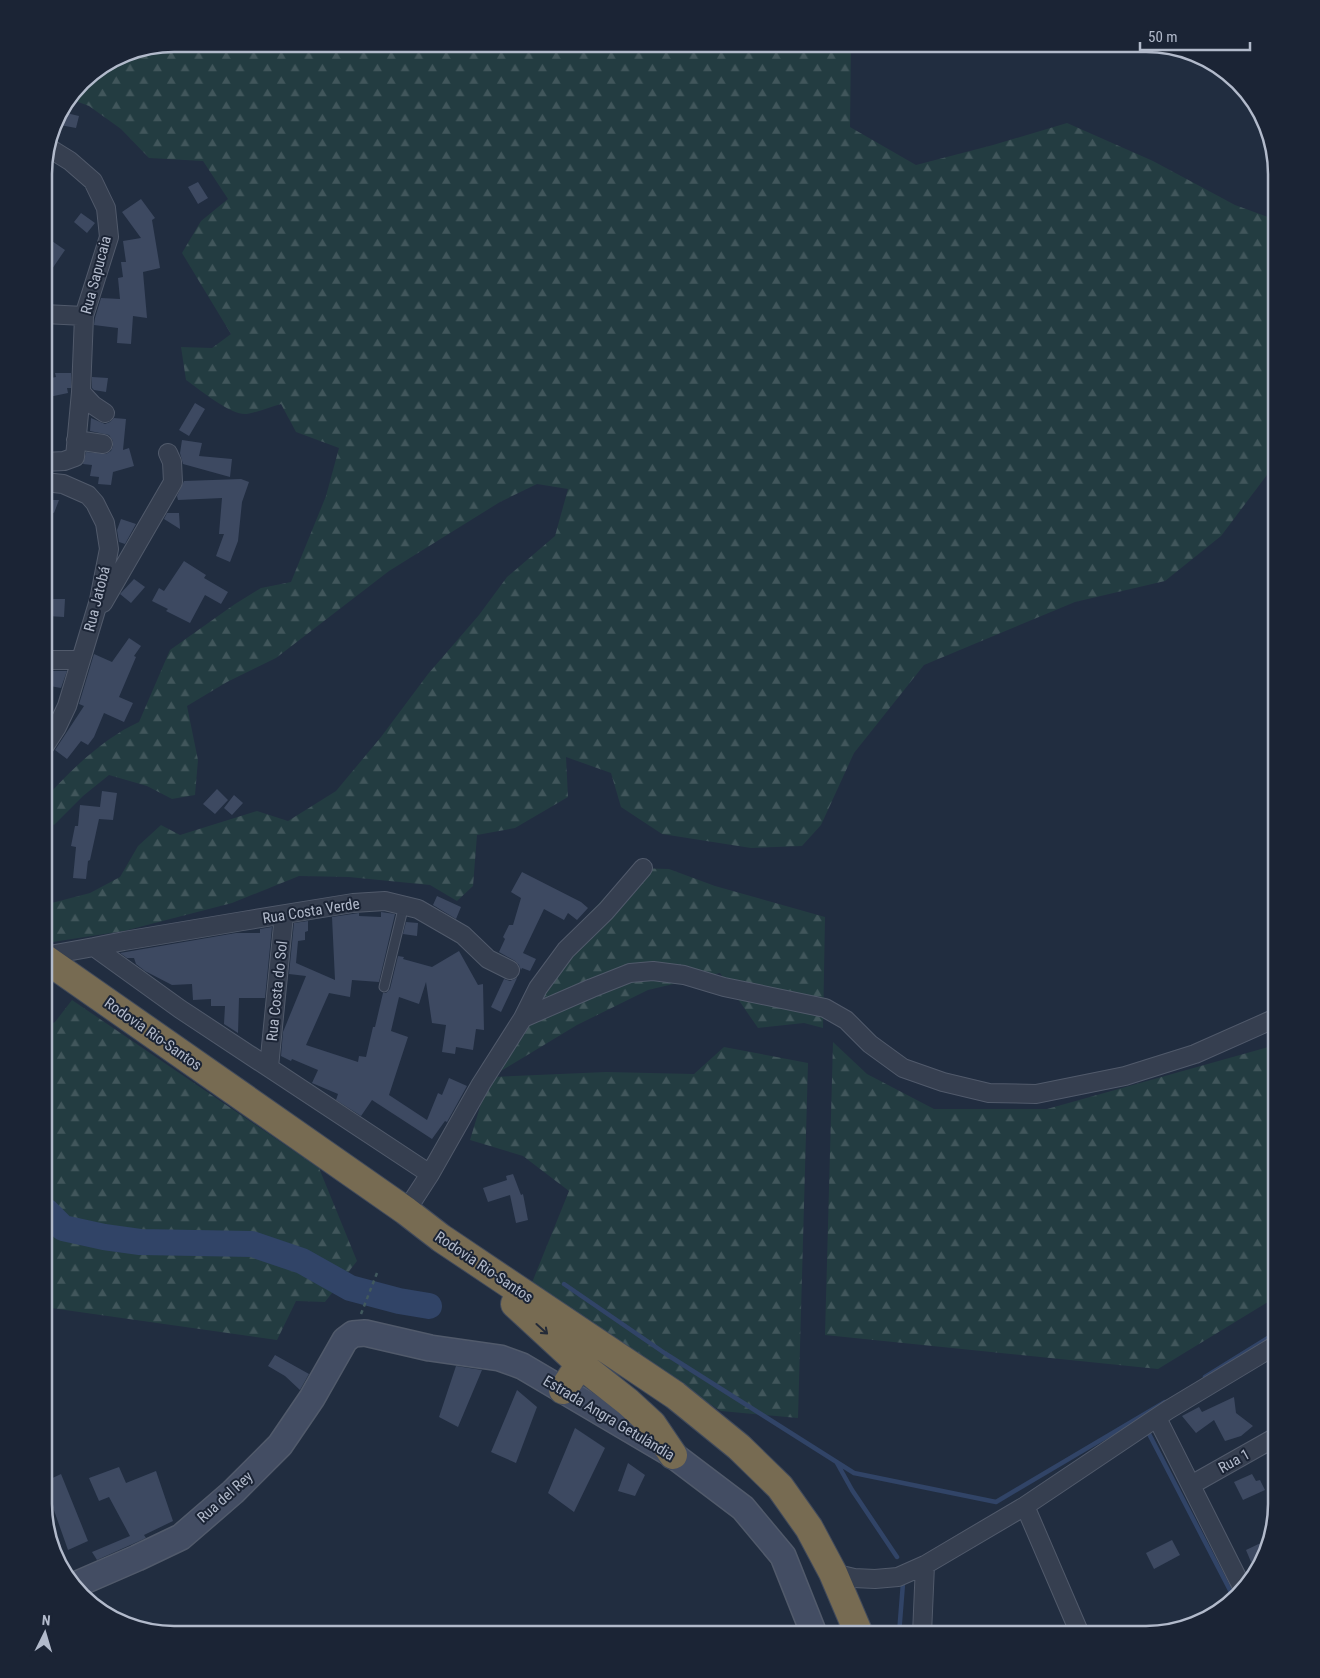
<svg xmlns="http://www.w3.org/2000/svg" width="1320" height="1678" font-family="'Roboto Condensed',sans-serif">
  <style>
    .forest { fill: url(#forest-firs) }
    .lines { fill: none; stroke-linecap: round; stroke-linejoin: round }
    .stream { stroke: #314467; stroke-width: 4.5 }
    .river { stroke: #314467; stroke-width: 26 }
    .building { fill: #3d4961 }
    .lane-casing { stroke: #515a6b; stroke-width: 11 }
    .street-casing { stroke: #515a6b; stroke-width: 20 }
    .secondary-casing { stroke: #515a6b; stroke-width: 28 }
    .highway-casing { stroke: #414a5b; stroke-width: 30 }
    .path { stroke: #41595e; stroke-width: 2.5; stroke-dasharray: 4 4; stroke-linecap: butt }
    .lane { stroke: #363f50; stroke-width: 9 }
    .street { stroke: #363f50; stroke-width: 18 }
    .secondary { stroke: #434d63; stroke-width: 25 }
    .highway { stroke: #776b52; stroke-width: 28 }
    .oneway { stroke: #242b38 }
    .labels { text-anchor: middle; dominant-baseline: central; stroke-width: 4; stroke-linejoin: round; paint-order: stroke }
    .street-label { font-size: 15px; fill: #b2bacb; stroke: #1b2435 }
    .rim { fill: none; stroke: #b2bacb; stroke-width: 2.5 }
  </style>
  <defs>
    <pattern id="forest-firs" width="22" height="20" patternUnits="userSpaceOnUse" patternTransform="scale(1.25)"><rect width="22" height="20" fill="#233c41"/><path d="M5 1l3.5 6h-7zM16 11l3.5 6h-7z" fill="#41565b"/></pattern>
  </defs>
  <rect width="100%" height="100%" fill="#212d40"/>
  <!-- forest -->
  <path class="forest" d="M174 44H851L850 127 916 165 993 145 1067 123 1153 161 1235 205 1276 220V463L1221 536 1165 581 1075 602 924 665 854 753 821 825 802 846 751 848 662 834 621 807 611 773 566 757 568 797 515 828 477 835 473 886 457 901 430 885 349 877 299 876 232 903 124 931 46 943H44V905L90 893 120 877 138 846 161 825 180 835 257 811 288 821 336 791 381 737 428 674 479 615 507 577 555 536 568 489 537 484 500 502 389 571 276 658 227 682 187 706 198 760 195 795 172 799 147 786 109 775 83 796 54 825 44 818V800C68 772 105 737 139 722L170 650 235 604 261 588 291 582 326 496 339 448 296 432 281 404C270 407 258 412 247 414 231 416 199 389 186 380L181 347 212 348 231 334 182 253 201 221 228 199 203 161 149 158 121 129 89 106 70 99 88 76 124 54Z
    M633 868 669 869 715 886 825 917 823 1028 804 1023 758 1028 720 973 648 990 577 1025 491 1077 606 1072 694 1074 724 1047 808 1063 798 1418 721 1411 529 1290 569 1191 523 1156 470 1140 489 1077 555 949Z
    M72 1000 319 1168 357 1261 325 1302 296 1301 277 1340 44 1307V1028L55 1022Z
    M833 1042 867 1074 934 1109H1047L1276 1045V1297L1158 1369 825 1335Z"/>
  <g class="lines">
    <!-- stream -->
    <path class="stream" d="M564 1284 666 1354 854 1473 996 1502 1165 1402
      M1205 1377 1276 1333
      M1147 1430 1233 1596
      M837 1463 852 1490 897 1557
      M899 1634 903 1583"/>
    <!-- river -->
    <path class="river" d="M44 1211H46L63 1228 104 1237 140 1242 252 1244 302 1261 350 1288 399 1301 429 1306"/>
  </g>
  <!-- building -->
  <path class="building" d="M62 112 79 116 76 128 60 125Z
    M198 182 208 198 198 204 188 187Z
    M141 199 155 218 152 220 160 268 143 272 147 318 133 316 131 344 117 343 118 328 94 325 95 318 101 298 120 299 118 278 123 277 121 262H126L123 241 141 238 122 212Z
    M81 213 95 223 87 233 74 222Z
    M49 239 65 250 52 269 44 263V246Z
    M55 373H71V388H67L68 393 49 397 46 379 56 377Z
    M92 377 108 378 106 392 94 390 92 388Z
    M195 403 205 409 189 436 179 430Z
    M91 418 105 424 110 422 114 418 126 419 123 450 129 448 134 466 113 472 111 485 98 484 99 477 90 476 92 465 83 464 86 452 106 454 111 451 113 446V441L109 435 90 431Z
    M182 440 202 443 199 456 232 459 230 477 183 464 180 453Z
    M241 479 249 482 242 502 238 541 230 562 216 556 224 534H219L222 498 178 500 177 496 184 481Z
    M44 500H59L54 513 44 510Z
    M167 513H179L180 529 164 519Z
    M121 519 136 524 125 544 119 542 117 530Z
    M184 561 206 575 204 578 228 592 221 604 205 595 190 623 166 611 168 609 152 601 159 588 164 591Z
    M134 579 145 587 131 603 120 594Z
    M48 599H65L64 617 47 616Z
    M129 638 141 646 134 656 136 657 119 697 133 703 124 722 104 713 94 737 88 745 81 741 67 759 55 750 84 706 79 704 94 654 112 662Z
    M44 671H67L61 688 44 685Z
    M217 789 228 800 215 814 203 804Z
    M102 791 117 793 113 820 99 819 90 860 88 861 86 879 73 878 76 847 71 846 75 826H78L80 805 100 807Z
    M234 795 243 803 232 815 224 808Z
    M522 872 581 902 588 908 577 920 568 913 564 920 544 909 523 953 536 959 530 971 522 968 521 970 519 965 515 961 499 952 505 939 503 937 509 925H513L521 898 511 892Z
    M437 896 461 907 456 919 433 905Z
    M381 912 395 914 379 982 352 980 350 997 329 993 306 1045 358 1062 359 1056 366 1057 373 1027H375L383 993H386L390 989 398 956 404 957 403 959 432 967 459 951 478 985 483 984 484 1030 476 1029 473 1050 456 1047 455 1054 442 1052 446 1025 432 1023 426 982 419 1004 399 997 391 1031 408 1037 389 1095 427 1120 438 1093 442 1095 449 1078 467 1086 447 1122 445 1121 432 1139 372 1100 361 1116 336 1100 338 1094 312 1083 318 1070 292 1059 291 1061 281 1056 283 1032 306 976 289 974 294 923 308 921V931L305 932V940L298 941 296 963 335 980 332 917 359 913V916L381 917Z
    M406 922 418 923 417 936 403 934Z
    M272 927 265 998H239L238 1033 224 1024 225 1006H211V999L193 1000 192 984 172 985 145 971 136 964 134 958H127L120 953 236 933H260V929Z
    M517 978 501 1012 491 1007 504 979 510 981Z
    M513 1174 521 1195 523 1194 528 1220 516 1223 510 1195 488 1202 483 1188 507 1180 506 1176Z
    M275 1355 309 1374 300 1390 285 1376 268 1366Z
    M456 1366 482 1370 458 1427 439 1417Z
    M517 1390 537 1407 516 1463 491 1452Z
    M1234 1397 1236 1413 1253 1426 1241 1436 1225 1441 1214 1420 1196 1433 1182 1416 1199 1407 1202 1412Z
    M575 1428 605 1448 574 1512 548 1493Z
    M628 1463 645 1475 635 1496 618 1491Z
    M119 1467 126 1483 156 1471 173 1521 144 1535 146 1538 97 1560 92 1552 130 1536 109 1497 99 1501 89 1478Z
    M61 1474 88 1541 68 1550 44 1482Z
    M1252 1474 1256 1481 1260 1480 1265 1490 1243 1500 1234 1482Z
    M1172 1540 1180 1555 1154 1569 1146 1553Z
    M1267 1540 1262 1558 1251 1562 1246 1550Z"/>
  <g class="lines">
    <defs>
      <path id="lane" d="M384 987 404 905"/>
      <path id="street" d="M44 314 84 316
        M81 392 93 405 105 413
        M76 440 103 444
        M44 462 64 461 75 457 81 392 84 316 109 237 106 208 93 181 70 161 49 148
        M103 603 173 482 172 462 168 453
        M44 660H81
        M44 747 57 727 67 706 99 600 109 549 105 523 95 503 88 495 63 484 44 482
        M94 947 124 941 243 921 353 903 385 901 418 909 463 935 488 959 510 970
        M44 956 94 947 180 1009 430 1174 406 1211
        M523 1018 538 988 566 950 606 911 643 868
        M269 1067 284 915
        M430 1174 481 1084 523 1018 592 988 630 973 653 971 684 975 724 987 825 1008 846 1020 870 1044 903 1068 943 1082 989 1093 1036 1094 1125 1076 1195 1054 1276 1018
        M1157 1418 1242 1587
        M1191 1485 1276 1437
        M1025 1506 1080 1634
        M833 1573 854 1578 875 1579 898 1577 925 1565 1025 1506 1168 1410 1276 1345
        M922 1634 925 1565"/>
      <path id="secondary" d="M75 1585 137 1558 181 1537 233 1492 280 1445 312 1398 345 1340 353 1334 365 1333 430 1348 500 1358 522 1366 673 1455 743 1508 783 1556 814 1634"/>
      <path id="highway" d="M44 958 406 1211 441 1238 675 1395 739 1447 780 1487 809 1528 833 1573 859 1634
        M515 1304 580 1364 628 1402 652 1424 673 1455
        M563 1390 580 1364"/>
    </defs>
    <!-- lane casing -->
    <use href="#lane" class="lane-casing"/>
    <!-- street casing -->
    <use href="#street" class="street-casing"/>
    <!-- secondary casing -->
    <use href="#secondary" class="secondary-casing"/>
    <!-- highway casing -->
    <use href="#highway" class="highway-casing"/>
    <!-- path -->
    <path class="path" d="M361 1314 377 1273"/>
    <!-- lane -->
    <use href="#lane" class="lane"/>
    <!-- street -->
    <use href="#street" class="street"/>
    <!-- secondary -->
    <use href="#secondary" class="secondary"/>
    <!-- highway -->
    <use href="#highway" class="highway"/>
  </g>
  <!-- one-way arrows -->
  <defs><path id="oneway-shaft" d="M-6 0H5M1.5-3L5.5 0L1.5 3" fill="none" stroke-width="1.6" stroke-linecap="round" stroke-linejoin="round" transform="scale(1.25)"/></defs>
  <use class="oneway" href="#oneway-shaft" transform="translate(542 1329) rotate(42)"/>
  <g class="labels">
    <!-- street labels -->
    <g class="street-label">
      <text transform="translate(96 275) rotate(-75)">Rua Sapucaia</text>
      <text transform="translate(97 599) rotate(-76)">Rua Jatobá</text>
      <text transform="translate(311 911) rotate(-9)">Rua Costa Verde</text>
      <text transform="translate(277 991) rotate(-84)">Rua Costa do Sol</text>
      <text transform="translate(153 1034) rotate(35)">Rodovia Rio-Santos</text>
      <text transform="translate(484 1267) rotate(34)">Rodovia Rio-Santos</text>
      <text transform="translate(609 1418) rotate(31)">Estrada Angra Getulândia</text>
      <text transform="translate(1234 1461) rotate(-29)">Rua 1</text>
      <text transform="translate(225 1497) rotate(-42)">Rua del Rey</text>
    </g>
  </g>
  <!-- crop -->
  <path d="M0 0H1320V1678H0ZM174 52H1146A122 122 0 0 1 1268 174V1504A122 122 0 0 1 1146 1626H174A122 122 0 0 1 52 1504V174A122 122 0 0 1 174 52Z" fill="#1b2435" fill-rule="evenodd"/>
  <path class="rim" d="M174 52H1146A122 122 0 0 1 1268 174V1504A122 122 0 0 1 1146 1626H174A122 122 0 0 1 52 1504V174A122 122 0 0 1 174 52Z"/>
  <!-- north arrow -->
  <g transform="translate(45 1633) rotate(5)" stroke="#1b2435" stroke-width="4" paint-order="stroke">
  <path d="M0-4L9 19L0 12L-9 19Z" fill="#b2bacb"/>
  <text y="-8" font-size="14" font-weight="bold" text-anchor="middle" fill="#b2bacb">N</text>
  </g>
  <!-- scale -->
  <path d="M1140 42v8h110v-8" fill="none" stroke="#b2bacb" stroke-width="2.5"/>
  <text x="1148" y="42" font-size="15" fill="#b2bacb" stroke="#1b2435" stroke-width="4" paint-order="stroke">50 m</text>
</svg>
